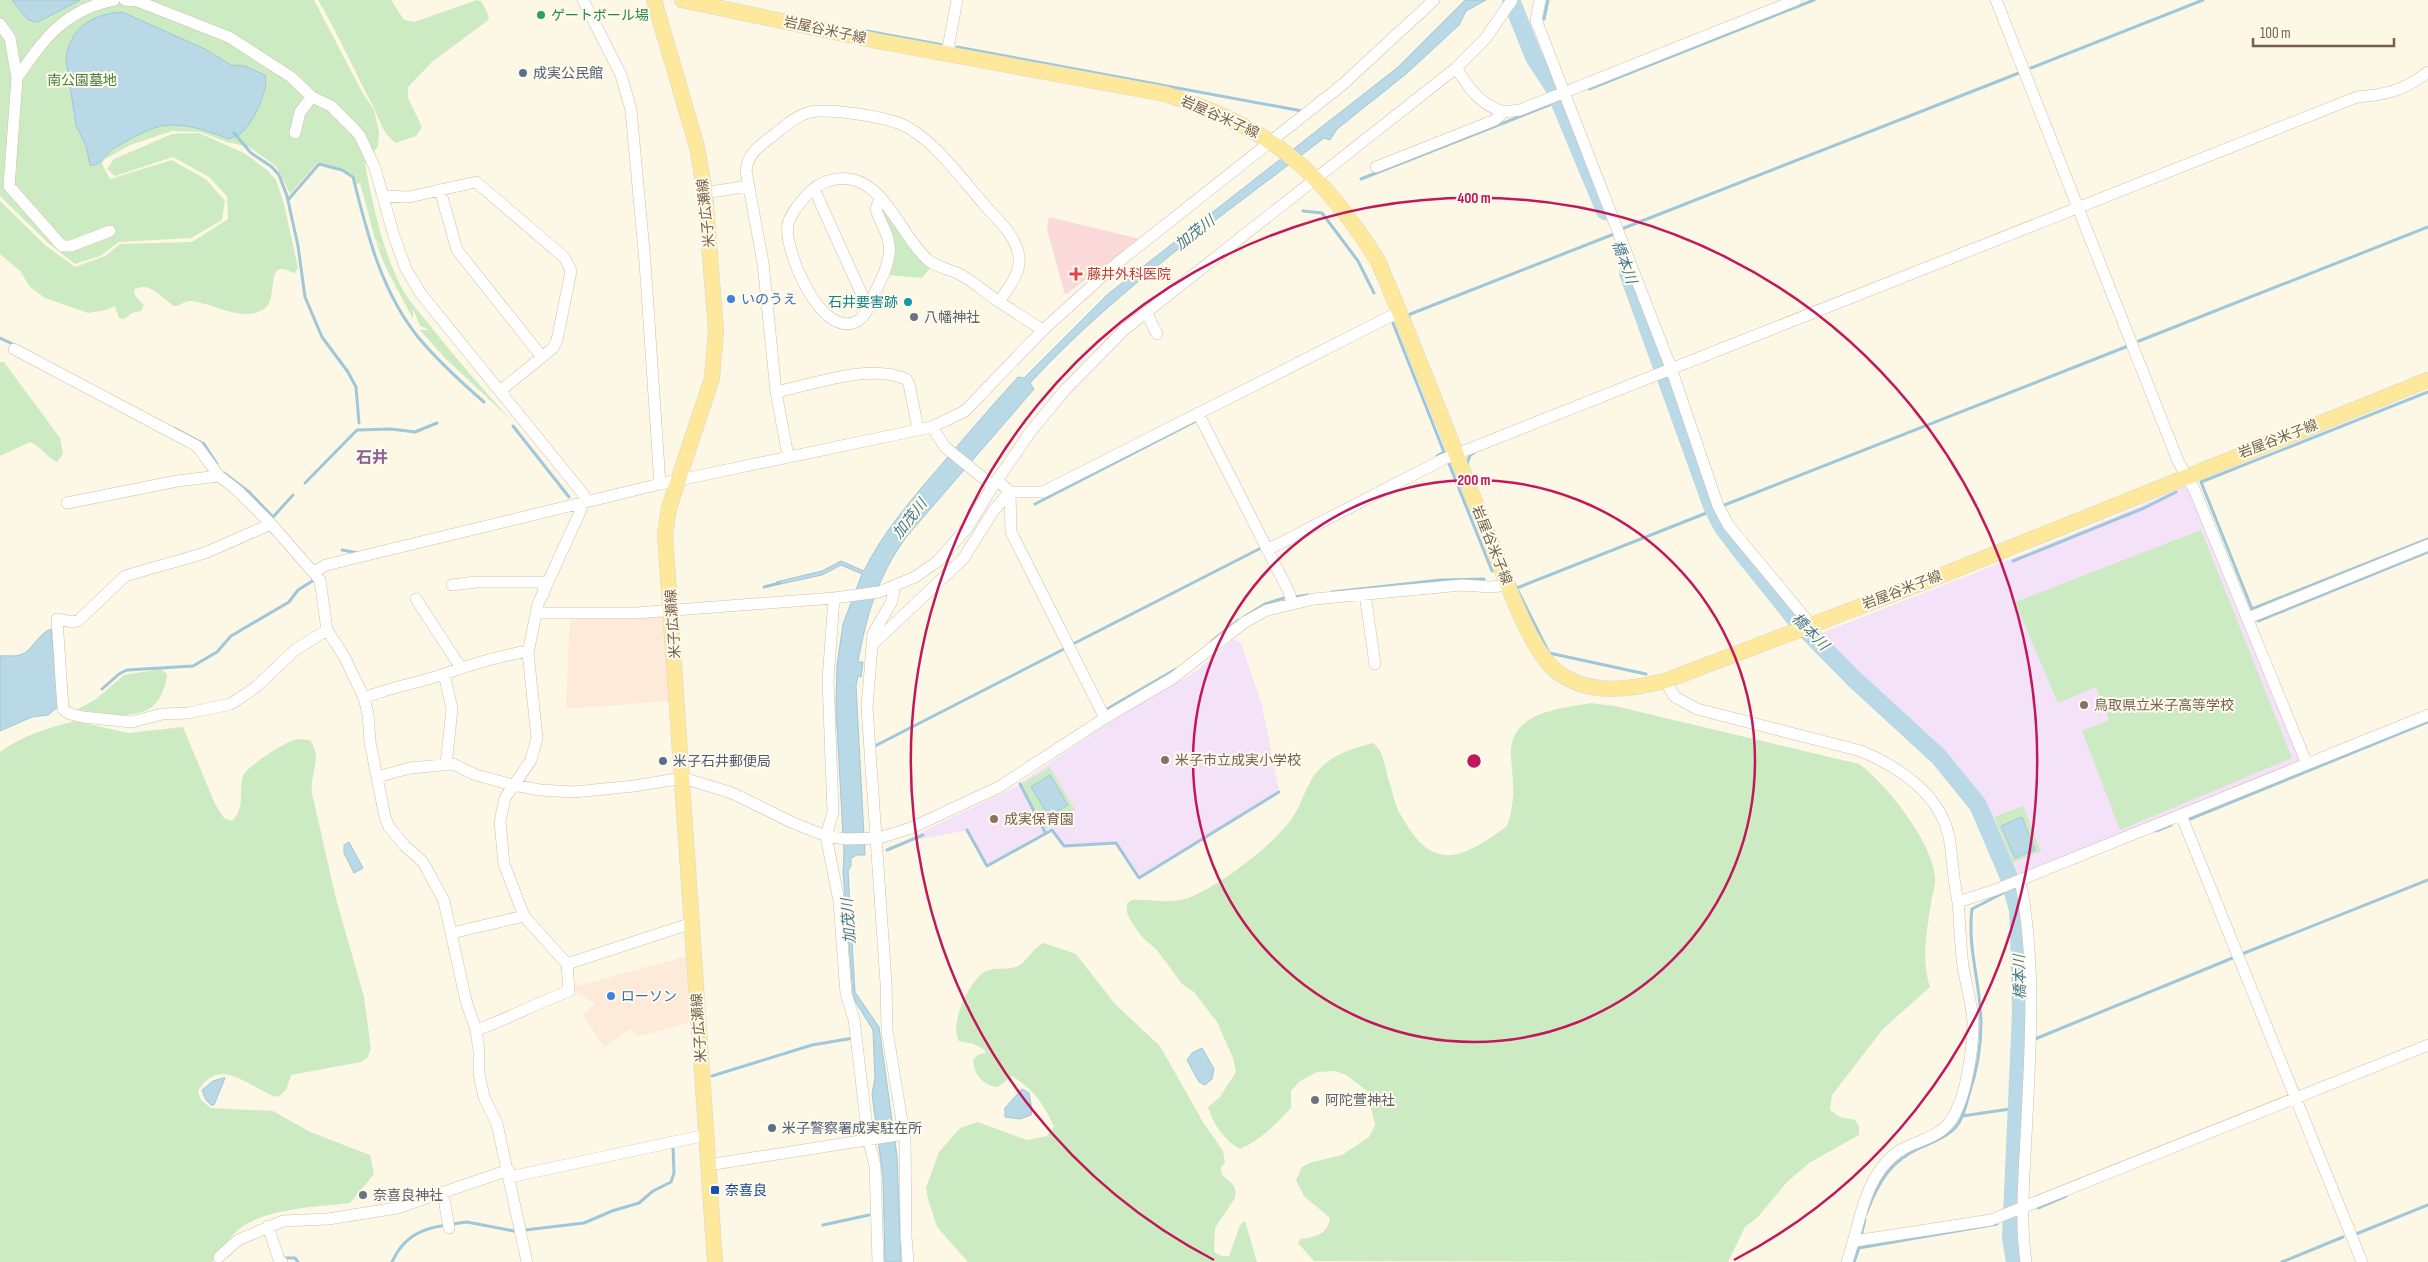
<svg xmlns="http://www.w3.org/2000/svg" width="2428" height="1262" font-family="'Sofia Sans Condensed','Noto Sans JP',sans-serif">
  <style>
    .commercial { fill: #feead9 }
    .education { fill: #f4e2f9 }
    .medical { fill: #fbd9d8 }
    .green { fill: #cdebc3 }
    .water { fill: #b9d9e7; stroke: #9fc7da }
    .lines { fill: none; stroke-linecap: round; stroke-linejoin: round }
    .stream { stroke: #9fc7da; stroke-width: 3 }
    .river { stroke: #b9d9e7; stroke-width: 18 }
    .minor-casing { stroke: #cfc0ab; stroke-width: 12 }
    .major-casing { stroke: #dcd6d0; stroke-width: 16 }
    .minor { stroke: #fff; stroke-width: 11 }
    .major { stroke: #fde89c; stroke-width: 15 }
    .ring { fill: none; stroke: #c2185b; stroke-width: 2.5 }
    .leisure-dot { fill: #2e9e5b; stroke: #fffbec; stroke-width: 2 }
    .service-dot { fill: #5c6f8a; stroke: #fffbec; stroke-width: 2 }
    .health-dot { fill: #e0444e; stroke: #fffbec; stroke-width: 2 }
    .shop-dot { fill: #3f7fe0; stroke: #fffbec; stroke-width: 2 }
    .culture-dot { fill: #0f9aa8; stroke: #fffbec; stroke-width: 2 }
    .worship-dot { fill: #6b7280; stroke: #fffbec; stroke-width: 2 }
    .education-dot { fill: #8d6e63; stroke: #fffbec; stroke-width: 2 }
    .transit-dot { fill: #1a4fb4; stroke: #fffbec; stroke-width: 2 }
    .labels { text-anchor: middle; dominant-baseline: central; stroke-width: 4; stroke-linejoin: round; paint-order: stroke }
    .leisure-label { font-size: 14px; fill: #27864d; stroke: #fffbec; text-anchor: start }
    .street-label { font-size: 14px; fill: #776149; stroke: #fffbec }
    .service-label { font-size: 14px; fill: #4e5e75; stroke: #fffbec; text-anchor: start }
    .park-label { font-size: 14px; fill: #497d41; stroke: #fffbec }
    .health-label { font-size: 14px; fill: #be3a42; stroke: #fffbec; text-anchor: start }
    .shop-label { font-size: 14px; fill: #366cbe; stroke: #fffbec; text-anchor: start }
    .culture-label { font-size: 14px; fill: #0d838f; stroke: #fffbec; text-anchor: end }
    .worship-label { font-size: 14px; fill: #5b616d; stroke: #fffbec; text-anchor: start }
    .education-label { font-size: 14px; fill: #785e54; stroke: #fffbec; text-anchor: start }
    .transit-label { font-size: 14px; fill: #164399; stroke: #fffbec; text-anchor: start }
    .water-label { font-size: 15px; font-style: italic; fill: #457993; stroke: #fffbec }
    .quarter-label { font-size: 16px; font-weight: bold; fill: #8b6194; stroke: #fffbec }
    .centre { fill: #c2185b; stroke: #fffbec; stroke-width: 2.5 }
    .ring-label { font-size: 15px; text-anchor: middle; font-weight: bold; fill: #c2185b; stroke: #fffbec; stroke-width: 4; stroke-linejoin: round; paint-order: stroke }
  </style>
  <rect width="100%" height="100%" fill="#fdf7e5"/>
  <!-- commercial -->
  <path class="commercial" d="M665 612 670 701 566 709 570 616Z
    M688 956 692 1022 637 1037 630 1029 604 1047 583 1015 595 1004 574 991 573 987Z"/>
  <!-- education -->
  <path class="education" d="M2186 485 2302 762 2013 878 1985 809 1953 768 1924 738 1815 638 1819 634 2016 557 2136 508Z
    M1234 639 1241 643 1262 705 1279 791 1139 878 1116 842 1064 846 1052 829 1046 832 1020 783 1115 719 1195 672Z
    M1019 785 1044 832 987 865 968 830 921 839 918 834Z"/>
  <!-- medical -->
  <path class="medical" d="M1049 217 1140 239 1065 295 1047 229Z"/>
  <!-- green -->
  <path class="green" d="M0 0H314L362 92 374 110 379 131 378 146 365 164C373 206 383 254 404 292 412 305 423 316 432 328 457 360 483 389 510 419L445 358 420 330H430L420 326 413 309V319L385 266 376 242 385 251 375 239 360 183 356 184 354 176 342 169 318 162 290 194 276 166 249 147 227 142 200 132 172 131 130 145 104 160 102 164 110 179 172 160 207 180 225 201 222 220 191 238 119 242 100 256 75 264 48 243 0 196Z
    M318 0H391L404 20 414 22 477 0 482 2 489 17 487 21 432 62 408 87V98L422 127 416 136 396 143C381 132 380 119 372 104 354 70 338 34 318 0Z
    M199 133 244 153 267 170 276 180 284 204 298 268 295 273C290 273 285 268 281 269 268 270 277 301 264 309 241 323 216 304 192 301 186 300 180 306 174 306 161 298 149 280 134 290L135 296 144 305 141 311 132 313 124 319 119 318 115 306 106 310 88 313 45 298 30 287 20 271 0 254V201L45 245 75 267 105 256 120 244 192 242 228 219 227 196 209 177 173 157 115 176 107 169 114 159 172 134Z
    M883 210 922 261 931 267 922 278 887 275 881 212Z
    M0 362H4L60 438 63 454 57 462C46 457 42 447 30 442L0 456Z
    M2201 530 2292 758 2120 830 2082 731 2109 720 2096 687 2058 703 2015 602Z
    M161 669 167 674C166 686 160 704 147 710 132 718 95 716 78 712V709L96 699 124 675Z
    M1591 703 1615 706 1859 764C1886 783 1933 843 1935 877 1936 885 1932 895 1931 903 1927 929 1921 962 1930 987L1883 1029 1832 1095 1830 1110 1840 1117 1855 1120 1859 1126V1135L1809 1163 1787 1182 1757 1218 1745 1227 1728 1262 1314 1261 1298 1243 1301 1239C1317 1236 1327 1235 1330 1218L1304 1196 1296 1180 1302 1167 1309 1163 1342 1155 1369 1137 1375 1125 1367 1091 1346 1075 1335 1071 1317 1072 1300 1081 1291 1091V1108C1275 1125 1261 1140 1240 1149 1225 1141 1213 1124 1208 1107L1220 1097 1236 1072 1233 1058 1217 1022 1194 992 1182 984 1157 950 1141 936 1132 923 1127 913V904L1131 900C1151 898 1166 905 1188 898 1219 886 1275 844 1293 817 1300 806 1304 793 1310 782 1323 758 1348 749 1373 743 1385 753 1384 766 1389 781 1392 790 1394 801 1398 810 1431 872 1457 863 1507 826 1516 800 1513 784 1511 757 1508 712 1558 709 1591 703Z
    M75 721 128 733 183 727 215 804 224 818 232 821C246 808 238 793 243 776 246 767 287 740 298 739 301 739 306 740 310 740 323 759 310 771 312 793L336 899 364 997 371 1049 367 1058 361 1062 291 1075 286 1090 278 1097C251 1091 222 1053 198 1091L201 1100 211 1108 273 1111 310 1132 370 1155 374 1174 350 1203C318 1207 260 1208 236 1232 226 1241 221 1253 212 1262H0V752C23 735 48 728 75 721Z
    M1050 767 1075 810 1046 828 1021 784Z
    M2023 806 2041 851 2013 863 1994 817Z
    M1044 943 1076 954 1115 1004 1160 1046 1203 1122 1223 1151 1225 1162 1221 1168 1222 1175C1230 1182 1238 1186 1235 1198L1215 1228 1214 1252 1222 1256H1229L1240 1225 1245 1221 1257 1262H968L937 1227 928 1199 926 1188 939 1152 960 1128 978 1122 1027 1140 1047 1136 1054 1127C1045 1105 1032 1088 1012 1076L998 1087C983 1086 974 1075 973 1060L978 1055 985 1053V1050L974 1044 959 1041C949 1025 968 983 984 972 994 966 1008 971 1018 966 1030 959 1030 950 1044 943Z"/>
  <!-- water -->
  <path class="water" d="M12 0H80L38 22 28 20Z
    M1465 0H1486L1466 11 1459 25 1406 74 1337 129 1330 140 1324 138C1222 216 1117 289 1030 383L1034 389 907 536C879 573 866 616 858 662H863L861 677 858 676 856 686 865 855H857L851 858V866L848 871 855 992 879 1027 897 1156 901 1262H885L883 1178 872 1094 875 1078 873 1030 855 1001 853 993 843 872 844 854 836 708 837 665 843 624 862 574 841 565 822 575 776 585V582L822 571 841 561 864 571C882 534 909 502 936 471 964 438 989 409 1018 377L1024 378 1108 294 1397 68Z
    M122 12 205 49 231 65 245 66 265 75C270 88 252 126 240 134 237 136 233 137 229 139 208 131 184 122 161 126 147 129 119 144 108 153 103 158 98 167 90 165L86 146 76 125 66 60C69 28 92 14 122 12Z
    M51 629 55 663 58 707 48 715 32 717 0 731V656C7 655 14 657 20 655 33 651 37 634 51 629Z
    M1050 775 1068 805 1049 816 1031 787Z
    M2022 817 2035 850 2015 858 2001 826Z
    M349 842 363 868 354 873 344 853V845Z
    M1202 1048 1214 1069 1212 1079 1205 1085 1199 1082 1187 1060 1192 1053Z
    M223 1078H225L214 1105H211L206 1100 202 1090 213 1081Z
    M1022 1089 1029 1093 1032 1110 1031 1115 1020 1119 1005 1117V1108Z"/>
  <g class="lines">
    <!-- stream -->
    <path class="stream" d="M1544 19 1548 0
      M867 31 943 45
      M957 47 1302 111
      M2031 68 2203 0
      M1589 89 1814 0
      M234 133 251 153 272 167 279 175 287 196 298 246 305 297 322 337 348 372 356 387 359 423
      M1361 179 1554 103
      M288 200 319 164 342 170 353 177C367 233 381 291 418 337 437 360 461 382 484 402
      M1303 211 1322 213 1358 261 1374 293
      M1624 228 2019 73
      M1409 317 1408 315 1614 234
      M1393 323 1444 452 1437 456
      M0 338 15 345
      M2139 341 2428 227
      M2428 392 2201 482 2252 609 2428 539
      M513 426 569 497
      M174 428 204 444 217 464
      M1448 461 1492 571
      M1467 464 1470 455 1474 453
      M224 473 249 492 273 517 293 495
      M305 483 357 430 391 429 415 432 437 423
      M1035 504 1194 422
      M1722 506 2128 346
      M342 550 358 553
      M2013 561 2144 508 2176 492
      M1514 583 1549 653 1646 674
      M764 587 780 583
      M1517 588 1714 510
      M1332 592 1441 580 1484 579
      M1294 597 1308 595
      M1244 617 1265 604 1284 598
      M2258 621 2428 552
      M1212 641 1239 620
      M1073 644 1261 548
      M102 689 119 674 127 670 193 666 217 652 231 636 289 602 298 590 314 580 312 578
      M1107 709 1176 669
      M873 747 1066 648
      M1020 784 1045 832
      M2190 819 2428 722
      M967 830 987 866 1052 830 1064 846 1116 843 1139 878 1279 792
      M2156 831 2171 825
      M887 850 923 835
      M2242 954 2428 880
      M2035 1039 2235 957
      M712 1076 812 1045 854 1038
      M1962 1116 2017 1108
      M2038 1208 2066 1196
      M1866 1214C1878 1182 1890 1161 1922 1147 1933 1142 1947 1137 1955 1128 1963 1119 1966 1105 1969 1094 1977 1071 1981 1047 1981 1023 1981 985 1967 948 1972 909L2003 893
      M452 1224 467 1222 514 1231
      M823 1225 869 1215
      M525 1230 584 1223 612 1211 639 1203 653 1191 671 1182 674 1173 673 1146
      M2356 1234 2428 1205
      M1861 1236 1865 1220
      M283 1258H295L298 1262
      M392 1262C403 1238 419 1229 446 1225
      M1854 1262 1859 1248 1997 1224
      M2282 1262 2343 1237"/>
    <!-- river -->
    <path class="river" d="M1511 0 1534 57 1553 86 1605 211
      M1628 273 1712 506 1722 526 1740 550 1797 621 1853 678 1939 757 1978 805 2008 875 2018 910 2019 930 2021 1013 2011 1238 2015 1262"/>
    <defs>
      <path id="minor" d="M125 0 137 1 229 37 291 77 312 97 331 106 354 129 360 136 375 168 394 236 406 269 421 294 584 495 585 501 538 604 528 653 537 738 531 760 505 798 500 822 504 864 524 916 567 964 692 923
        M583 0 621 75 631 110 645 262 660 484
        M1540 0 1536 20 1671 368 1718 506 1729 526 1811 625
        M1996 0 2178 461 2195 491 2307 764
        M0 24 10 38 17 78 9 186 62 246H71L110 231
        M947 53 957 0
        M1456 68C1470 89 1479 104 1504 112
        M17 78C44 39 64 10 114 0
        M295 133 300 112 312 97
        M1376 167 1495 120 1504 112 1520 110 1796 0
        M814 189 868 308
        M440 190 457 250 542 357
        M705 193 748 186
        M383 196 409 197 476 182 565 258 571 271 557 340 553 348 500 391
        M880 199 876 209C879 221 888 232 889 244 892 263 878 285 871 301 868 308 865 316 859 320 823 344 783 250 788 224 790 214 798 206 804 198 811 190 821 182 832 180 881 168 898 233 927 259 936 268 951 269 961 275 974 282 986 293 998 301 1013 311 1028 321 1043 330
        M1146 312 1157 334
        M14 349 197 446 219 476
        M776 392C815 384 869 363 906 379L909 384 918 429
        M1198 413 1289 592 1292 603
        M932 427 945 447 993 486
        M788 456 776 392 763 263 746 171C748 152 761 145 775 134 786 125 796 116 810 112 830 108 889 117 907 127 935 142 961 178 982 202 996 219 1017 235 1019 258 1021 274 1007 289 999 302
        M997 480 1010 492H1043L1399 312
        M1010 492 1011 532 1105 718
        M67 503 177 481 219 476 237 490 271 524 320 580 327 630 344 656 364 698 368 714 370 742 385 817 389 827 405 846 423 862 444 901 466 1001 476 1030 479 1051V1074L484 1097 497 1124 527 1262
        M271 524 205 553 125 576 79 620 73 622 57 619 63 709 70 714 83 717 132 722 162 714 188 713 231 704 256 687 295 650 327 630
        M1267 550 1444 459 2357 97C2385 95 2405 90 2428 72
        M314 572 326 565 660 484 932 427 965 411 1043 330 1116 264 1342 85 1434 0
        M452 585 476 582H541L543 583 544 593
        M895 586 891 603 873 634 867 707 886 983 887 1030 905 1140 906 1237 908 1262
        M1365 594 1375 664
        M834 598 828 680 833 812 826 836 839 901 846 994 854 1019 868 1138 875 1166 878 1262
        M416 599 461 668
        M536 613H636L834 598 879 592 915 577 938 561 967 528 993 486 1031 431 1064 391 1125 329 1456 68 1485 39 1512 0
        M2248 618 2428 545
        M873 644 963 559 994 510 1010 492
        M444 674 452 709 446 765
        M1665 681 1675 697 1697 709 1861 751C1899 767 1940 794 1949 837 1953 859 1953 881 1958 902
        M364 698C392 686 422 683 450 672 476 663 501 656 528 651
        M377 777 410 768 453 764 476 775 513 785 540 790 574 792 634 786 683 778 732 793 791 822 826 836 846 839 879 838 911 828 999 787 1105 718 1173 678 1245 622 1267 610 1314 599 1462 585 1491 587 1508 585
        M2181 815 2362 1262
        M2020 880C2037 964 2030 1052 2026 1137 2024 1179 2020 1220 2026 1262
        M452 933 524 916
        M476 1030C508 1019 537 1003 569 991L567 964
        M708 1165 904 1134
        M510 1177 706 1135
        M443 1193 449 1228
        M268 1226 279 1260 282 1262
        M1855 1241 1991 1220 2428 1045
        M219 1257 238 1240 283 1221 328 1219 397 1208 509 1170
        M1847 1262C1860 1225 1863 1176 1899 1151 1913 1142 1937 1138 1948 1124 1966 1103 1973 1050 1973 1022 1972 1004 1966 985 1963 966 1960 945 1960 923 1958 902L1995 890 2428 715"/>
      <path id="major" d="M654 0 697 147 705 193 716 331 712 378 669 508 665 534 715 1262
        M682 0 882 42 1165 94C1269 127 1320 168 1378 261 1416 350 1450 440 1486 529 1501 565 1527 647 1556 671 1589 696 1628 690 1665 681L1935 578 2428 380"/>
    </defs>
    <!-- minor casing -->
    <use href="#minor" class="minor-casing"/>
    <!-- major casing -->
    <use href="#major" class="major-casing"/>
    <!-- minor -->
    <use href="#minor" class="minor"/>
    <!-- major -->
    <use href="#major" class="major"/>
  </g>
  <!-- distance rings -->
  <g class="ring">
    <circle cx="1474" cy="761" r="281"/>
    <path d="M1214 1260A563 563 0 1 1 1734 1260"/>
  </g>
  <!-- markers -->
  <circle class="leisure-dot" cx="541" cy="15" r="5"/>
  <g class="service-dot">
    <circle cx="523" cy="73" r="5"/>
    <circle cx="663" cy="761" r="5"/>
    <circle cx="772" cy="1128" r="5"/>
  </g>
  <path class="health-dot" d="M1073.5 266.5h5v5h5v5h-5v5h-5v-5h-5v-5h5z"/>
  <g class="shop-dot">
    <circle cx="731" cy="299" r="5"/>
    <circle cx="611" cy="996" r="5"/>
  </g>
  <circle class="culture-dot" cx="908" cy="302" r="5"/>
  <g class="worship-dot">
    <circle cx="914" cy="317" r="5"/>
    <circle cx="1315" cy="1100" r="5"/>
    <circle cx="363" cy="1195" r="5"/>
  </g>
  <g class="education-dot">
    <circle cx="2084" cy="705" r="5"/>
    <circle cx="1165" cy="760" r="5"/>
    <circle cx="994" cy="819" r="5"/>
  </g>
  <rect class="transit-dot" x="710" y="1185" width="10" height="10" rx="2.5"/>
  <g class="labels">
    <!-- leisure labels -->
    <g class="leisure-label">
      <text x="551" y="15">ゲートボール場</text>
    </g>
    <!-- street labels -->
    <g class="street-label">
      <text transform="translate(825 30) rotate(12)">岩屋谷米子線</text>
      <text transform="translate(1220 117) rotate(24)">岩屋谷米子線</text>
      <text transform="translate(706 213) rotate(-96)">米子広瀬線</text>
      <text transform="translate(2278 439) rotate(-21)">岩屋谷米子線</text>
      <text transform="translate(1492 545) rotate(68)">岩屋谷米子線</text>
      <text transform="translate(1902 590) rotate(-21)">岩屋谷米子線</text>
      <text transform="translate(673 624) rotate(-94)">米子広瀬線</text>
      <text transform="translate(699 1028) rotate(-94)">米子広瀬線</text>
    </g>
    <!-- service labels -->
    <g class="service-label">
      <text x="533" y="73">成実公民館</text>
      <text x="673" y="761">米子石井郵便局</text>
      <text x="782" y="1128">米子警察署成実駐在所</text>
    </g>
    <!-- park labels -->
    <g class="park-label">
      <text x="82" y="80">南公園墓地</text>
    </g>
    <!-- health labels -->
    <g class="health-label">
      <text x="1087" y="274">藤井外科医院</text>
    </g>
    <!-- shop labels -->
    <g class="shop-label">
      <text x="741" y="299">いのうえ</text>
      <text x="621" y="996">ローソン</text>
    </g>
    <!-- culture labels -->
    <g class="culture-label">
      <text x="898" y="302">石井要害跡</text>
    </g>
    <!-- worship labels -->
    <g class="worship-label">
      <text x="924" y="317">八幡神社</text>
      <text x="1325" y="1100">阿陀萱神社</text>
      <text x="373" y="1195">奈喜良神社</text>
    </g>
    <!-- education labels -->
    <g class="education-label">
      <text x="2094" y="705">鳥取県立米子高等学校</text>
      <text x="1175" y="760">米子市立成実小学校</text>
      <text x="1004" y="819">成実保育園</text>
    </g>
    <!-- transit labels -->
    <g class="transit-label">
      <text x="725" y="1190">奈喜良</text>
    </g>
    <!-- water labels -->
    <g class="water-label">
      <text transform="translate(1195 233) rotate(-38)">加茂川</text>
      <text transform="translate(1624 262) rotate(70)">橋本川</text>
      <text transform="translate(910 519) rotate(-52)">加茂川</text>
      <text transform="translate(1810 632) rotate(45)">橋本川</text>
      <text transform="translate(849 921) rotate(-94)">加茂川</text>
      <text transform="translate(2020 977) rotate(-91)">橋本川</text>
    </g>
    <!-- quarter labels -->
    <g class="quarter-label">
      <text x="372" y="458">石井</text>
    </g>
  </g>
  <circle cx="1474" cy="761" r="8" class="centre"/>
  <g class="ring-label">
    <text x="1474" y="203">400 m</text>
    <text x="1474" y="485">200 m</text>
  </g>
  <!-- scale -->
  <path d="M2253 38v8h141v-8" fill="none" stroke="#776149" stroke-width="2.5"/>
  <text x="2260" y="38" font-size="15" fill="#776149" stroke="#fffbec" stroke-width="4" paint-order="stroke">100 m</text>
</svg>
